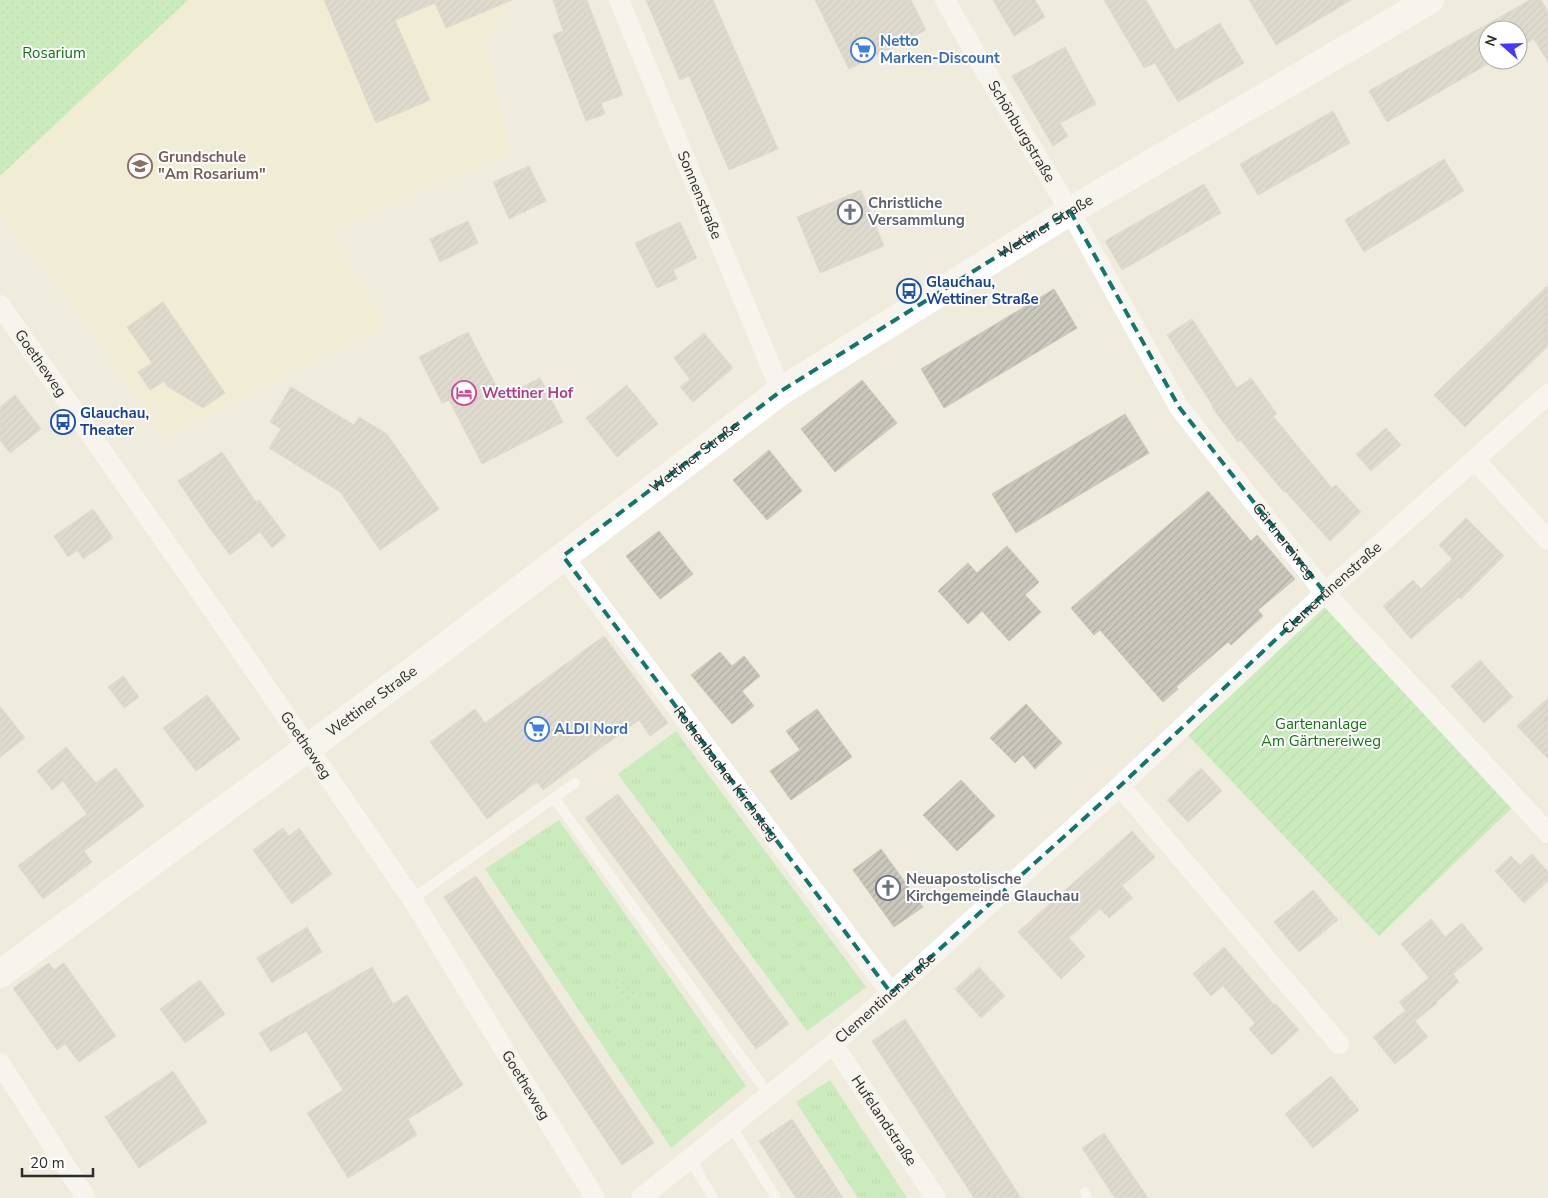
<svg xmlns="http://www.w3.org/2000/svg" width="1548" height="1198" font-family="'Nunito Sans',sans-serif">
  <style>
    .education { fill: #f2efcb }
    .grass { fill: url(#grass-tufts) }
    .park { fill: url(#park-dots) }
    .garden { fill: url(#garden-furrows) }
    .building { fill: url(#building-hatch); stroke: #cbc8b6 }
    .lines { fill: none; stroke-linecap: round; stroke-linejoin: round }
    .lane { stroke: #fff; stroke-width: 10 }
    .street { stroke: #fff; stroke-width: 20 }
    .secondary { stroke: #fff; stroke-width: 28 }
    .marked { fill: none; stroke: #0f766e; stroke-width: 4; stroke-dasharray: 10 6; stroke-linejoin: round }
    .labels { text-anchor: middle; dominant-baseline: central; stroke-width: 4; stroke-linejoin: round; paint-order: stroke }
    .shop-label { font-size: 15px; font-weight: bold; fill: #366cbe; stroke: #fff; text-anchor: start }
    .park-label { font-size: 15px; fill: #137215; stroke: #fff }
    .street-label { font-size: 15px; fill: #2c2c2c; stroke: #fff }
    .education-label { font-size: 15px; font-weight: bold; fill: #785e54; stroke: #fff; text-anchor: start }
    .worship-label { font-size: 15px; font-weight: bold; fill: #5b616d; stroke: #fff; text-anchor: start }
    .transit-label { font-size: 15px; font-weight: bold; fill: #164399; stroke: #fff; text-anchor: start }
    .hotel-label { font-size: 15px; font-weight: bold; fill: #b23c85; stroke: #fff; text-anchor: start }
  </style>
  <defs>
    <pattern id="grass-tufts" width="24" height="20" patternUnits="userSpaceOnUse" patternTransform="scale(1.25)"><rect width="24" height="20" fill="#9deb94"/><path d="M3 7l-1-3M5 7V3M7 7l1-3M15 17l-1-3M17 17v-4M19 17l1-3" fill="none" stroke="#87ca80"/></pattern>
    <pattern id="park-dots" width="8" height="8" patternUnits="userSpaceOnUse" patternTransform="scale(1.25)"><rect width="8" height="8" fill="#9deb94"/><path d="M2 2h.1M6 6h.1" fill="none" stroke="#87ca80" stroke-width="1.8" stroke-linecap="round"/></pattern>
    <pattern id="garden-furrows" width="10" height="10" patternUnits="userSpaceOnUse" patternTransform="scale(1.25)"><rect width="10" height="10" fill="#9deb94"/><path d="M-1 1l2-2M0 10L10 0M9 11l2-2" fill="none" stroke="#87ca80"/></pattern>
    <pattern id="building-hatch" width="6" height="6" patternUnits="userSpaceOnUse" patternTransform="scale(1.25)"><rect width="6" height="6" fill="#cac8bc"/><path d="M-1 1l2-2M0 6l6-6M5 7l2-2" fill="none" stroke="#aeaca2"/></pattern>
  </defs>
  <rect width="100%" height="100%" fill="#efebdd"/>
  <!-- education -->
  <path class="education" d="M188 0H512L483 43 510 151 331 231 384 325 162 437 81 316 0 214V176Z"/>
  <!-- grass -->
  <path class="grass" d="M676 731 866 987 807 1031 618 774Z
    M559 820 746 1086 671 1148 485 869Z
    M830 1080 907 1198H858L796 1102Z"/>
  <!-- park -->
  <path class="park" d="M0 0H188L0 176Z
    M630 977 640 992 623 1003 613 989Z"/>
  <!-- garden -->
  <path class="garden" d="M1325 593 1519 801 1379 936 1181 728Z"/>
  <!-- building -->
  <path class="building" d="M324 0H512L446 28 435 3 395 20 430 100 376 123Z
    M553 0H587L623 95 601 103 605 114 586 121 553 35 563 31Z
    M646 0H713L778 149 729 170 689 76 680 80Z
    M815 0H911L926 30 849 69Z
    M993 0H1035L1045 17 1014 36Z
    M1104 0H1146L1175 50 1220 23 1244 63 1178 102 1155 63 1144 68Z
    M1249 0H1351L1276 45Z
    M1530 0H1541L1548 12V62L1534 39 1518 48V30H1488V60H1495L1387 122 1369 91Z
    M1065 47 1096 104 1060 123 1068 136 1053 146 1012 76Z
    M1333 111 1350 143 1258 195 1240 164Z
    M1444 159 1464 191 1364 252 1345 220Z
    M529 166 546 201 509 219 493 182Z
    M1204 184 1221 213 1122 270 1105 241Z
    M861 190 884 246 820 273 797 217Z
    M468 221 478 243 440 262 430 239Z
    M680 222 697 258 673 270 677 279 657 288 635 243Z
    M1548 285V346L1465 427 1434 395Z
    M1054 289 1077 328 944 408 921 369Z
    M163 302 225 393 203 408 167 386 164 381 150 390 138 372 152 363 127 327Z
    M1192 319 1237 388 1251 378 1277 414 1273 416 1332 488 1336 485 1361 512 1330 541 1285 491 1284 492 1240 440 1238 442 1212 407 1213 406 1167 335Z
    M468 332 502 397 540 378 563 422 482 464 449 400 442 403 419 357Z
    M704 333 733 368 693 402 680 387 690 379 674 358Z
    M862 380 897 423 835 472 801 429Z
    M627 385 658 424 617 457 586 418Z
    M291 387 354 425 359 417 387 434 439 509 380 550 340 492 269 448 281 429 270 422Z
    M15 395 41 429 10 453 0 440V407Z
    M1125 414 1149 453 1016 533 992 494Z
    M1386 428 1401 445 1371 471 1356 454Z
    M769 450 802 491 767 520 733 480Z
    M222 452 256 502 259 500 286 536 272 548 260 532 230 555 209 527 178 481Z
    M1208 491 1251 541 1257 535 1295 579 1258 610 1263 616 1231 645 1228 642 1176 687 1178 689 1163 702 1100 630 1094 635 1071 608Z
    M93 509 113 538 83 559 78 550 68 557 54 536Z
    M1466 518 1504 556 1461 599 1459 597 1411 639 1383 606 1413 580 1421 589 1452 559 1439 545Z
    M659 531 693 574 660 599 626 556Z
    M1007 546 1039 582 1025 595 1041 612 1009 641 982 611 968 624 938 591 968 563 977 573Z
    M604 636 668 723 650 736 639 720 543 790 537 782 487 819 430 742 475 709 485 723Z
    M720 652 732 666 744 656 760 676 742 691 754 706 732 724 691 675Z
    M1480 660 1513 697 1484 723 1451 686Z
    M123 676 139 697 124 708 108 687Z
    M207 695 240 739 196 771 163 728Z
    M1548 698V759L1517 726Z
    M1026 704 1062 743 1035 769 1023 755 1015 763 990 738Z
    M0 706 25 738 0 757Z
    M817 709 852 757 791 800 770 771 800 750 786 731Z
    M66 747 96 783 116 768 144 806 84 851 92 862 43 899 18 866 87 814 63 781 52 790 37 771Z
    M1201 768 1222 791 1188 822 1167 800Z
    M961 780 995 816 957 851 923 815Z
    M618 794 789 1024 756 1049 585 818Z
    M283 828 289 836 299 828 332 874 292 904 253 850Z
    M1132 831 1155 857 1122 886 1133 898 1109 918 1100 909 1069 938 1085 956 1061 979 1018 932Z
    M881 849 923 907 894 927 853 870Z
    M1532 854 1548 872V881L1524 903 1495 871 1511 856 1520 865Z
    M476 876 654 1143 622 1165 444 897Z
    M1313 890 1338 920 1299 952 1274 922Z
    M1431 919 1445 937 1462 923 1483 949 1453 974 1459 982 1436 1002 1437 1003 1415 1021 1399 1002 1429 978 1401 944Z
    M307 927 322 952 272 983 257 958Z
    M1224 947 1274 1005 1276 1004 1299 1030 1272 1055 1249 1029 1255 1023 1223 986 1211 996 1193 974Z
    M49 963 54 970 64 963 116 1036 79 1062 65 1044 57 1050 13 988Z
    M372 967 393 1004 407 995 463 1085 408 1119 417 1135 348 1178 307 1113 343 1090 306 1031 271 1052 259 1033Z
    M979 967 1005 996 981 1018 955 989Z
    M200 980 225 1014 185 1043 160 1009Z
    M1406 1010 1428 1037 1395 1064 1373 1037Z
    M905 1019 1009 1179 1021 1198H974L872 1041Z
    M173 1071 207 1122 139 1168 105 1117Z
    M1331 1076 1359 1110 1313 1148 1285 1114Z
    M792 1119 825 1170 843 1198H796L759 1141Z
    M1104 1133 1148 1198H1115L1082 1148Z"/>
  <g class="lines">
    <!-- lane -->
    <path class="lane" d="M554 798 769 1095
      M412 899 575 783
      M731 1126 776 1198
      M690 1159 713 1198
      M1085 1192 1087 1198"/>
    <!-- street -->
    <g class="street">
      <path id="s1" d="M619 0 781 391"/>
      <path id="s2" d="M945 0 984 69 1070 211 1179 407 1325 593 1548 833"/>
      <path id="s3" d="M0 305 220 620 412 899 595 1198"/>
      <path d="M1475 460 1548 540"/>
      <path id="s4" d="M563 556 891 993"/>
      <path d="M1120 786 1339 1044"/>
      <path id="s5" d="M833 1044 936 1198"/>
      <path d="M0 1063 86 1198"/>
      <path id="s6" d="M641 1198 833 1044 891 993 1120 786 1325 593 1548 394"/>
    </g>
    <!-- secondary -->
    <path class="secondary" id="s7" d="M0 974 418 667 781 391 1070 211 1430 0"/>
  </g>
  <!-- marked area -->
  <path d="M0 0H1548V1198H0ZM1070 211 1179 407 1325 593 1120 786 891 993 563 556 781 391Z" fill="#efebdd" fill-opacity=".55" fill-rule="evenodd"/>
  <path class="marked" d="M1070 211 1179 407 1325 593 1120 786 891 993 563 556 781 391Z"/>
  <!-- icons -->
  <defs>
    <symbol id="supermarket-ring" viewBox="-11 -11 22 22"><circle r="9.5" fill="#fff" stroke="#3f7fe0" stroke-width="1.5"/><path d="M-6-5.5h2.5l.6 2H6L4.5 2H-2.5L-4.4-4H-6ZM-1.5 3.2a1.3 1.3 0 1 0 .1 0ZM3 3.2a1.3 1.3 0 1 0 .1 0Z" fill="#3f7fe0"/></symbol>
    <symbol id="school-ring" viewBox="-11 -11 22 22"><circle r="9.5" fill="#fff" stroke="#8d6e63" stroke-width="1.5"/><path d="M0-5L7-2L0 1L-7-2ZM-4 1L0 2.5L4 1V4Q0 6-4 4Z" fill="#8d6e63"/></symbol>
    <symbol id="church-ring" viewBox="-11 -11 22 22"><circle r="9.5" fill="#fff" stroke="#6b7280" stroke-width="1.5"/><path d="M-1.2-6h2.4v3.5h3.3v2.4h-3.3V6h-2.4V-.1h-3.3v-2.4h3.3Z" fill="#6b7280"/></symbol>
    <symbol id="bus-ring" viewBox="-11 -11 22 22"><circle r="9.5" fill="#fff" stroke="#1a4fb4" stroke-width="1.5"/><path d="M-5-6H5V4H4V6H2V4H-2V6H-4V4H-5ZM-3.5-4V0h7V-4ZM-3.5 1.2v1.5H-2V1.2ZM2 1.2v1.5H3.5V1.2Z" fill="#1a4fb4"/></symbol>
    <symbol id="hotel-ring" viewBox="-11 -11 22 22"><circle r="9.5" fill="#fff" stroke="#d1479c" stroke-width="1.5"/><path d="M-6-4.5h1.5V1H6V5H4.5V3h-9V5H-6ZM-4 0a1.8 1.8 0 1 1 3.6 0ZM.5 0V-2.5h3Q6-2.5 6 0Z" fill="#d1479c"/></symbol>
  </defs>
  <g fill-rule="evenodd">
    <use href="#supermarket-ring" x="849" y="36" width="28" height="28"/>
    <use href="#school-ring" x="126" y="152" width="28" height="28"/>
    <use href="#church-ring" x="836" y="198" width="28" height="28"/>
    <use href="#bus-ring" x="895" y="277" width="28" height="28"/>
    <use href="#hotel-ring" x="450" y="379" width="28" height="28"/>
    <use href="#bus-ring" x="49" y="408" width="28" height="28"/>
    <use href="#supermarket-ring" x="523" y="715" width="28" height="28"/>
    <use href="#church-ring" x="874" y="874" width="28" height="28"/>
  </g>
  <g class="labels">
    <!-- shop labels -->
    <g class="shop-label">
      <text x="880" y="41">Netto<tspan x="880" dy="17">Marken-Discount</tspan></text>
      <text x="554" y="729">ALDI Nord</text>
    </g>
    <!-- park labels -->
    <g class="park-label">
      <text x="54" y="53">Rosarium</text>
      <text x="1321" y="724">Gartenanlage<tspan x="1321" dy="17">Am Gärtnereiweg</tspan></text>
    </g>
    <!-- street labels -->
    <g class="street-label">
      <text stroke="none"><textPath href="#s2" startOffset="152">Schönburgstraße</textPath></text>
      <text stroke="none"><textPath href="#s1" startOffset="211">Sonnenstraße</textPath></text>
      <text stroke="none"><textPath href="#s7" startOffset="1286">Wettiner Straße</textPath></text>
      <text stroke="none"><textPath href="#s3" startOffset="71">Goetheweg</textPath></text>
      <text stroke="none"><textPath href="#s7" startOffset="866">Wettiner Straße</textPath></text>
      <text stroke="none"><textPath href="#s2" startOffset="640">Gärtnereiweg</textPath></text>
      <text stroke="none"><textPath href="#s6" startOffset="922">Clementinenstraße</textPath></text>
      <text stroke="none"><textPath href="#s7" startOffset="461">Wettiner Straße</textPath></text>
      <text stroke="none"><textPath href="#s3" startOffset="536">Goetheweg</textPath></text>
      <text stroke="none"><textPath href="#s4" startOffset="272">Rothenbacher Kirchsteig</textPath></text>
      <text stroke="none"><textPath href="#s6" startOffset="316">Clementinenstraße</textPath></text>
      <text stroke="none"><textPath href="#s3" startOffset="941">Goetheweg</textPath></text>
      <text stroke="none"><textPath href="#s5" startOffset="92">Hufelandstraße</textPath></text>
    </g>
    <!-- education labels -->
    <g class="education-label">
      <text x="158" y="157">Grundschule<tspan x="158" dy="17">"Am Rosarium"</tspan></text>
    </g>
    <!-- worship labels -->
    <g class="worship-label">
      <text x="868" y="203">Christliche<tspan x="868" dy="17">Versammlung</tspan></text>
      <text x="906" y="879">Neuapostolische<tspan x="906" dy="17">Kirchgemeinde Glauchau</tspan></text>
    </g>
    <!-- transit labels -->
    <g class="transit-label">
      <text x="926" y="282">Glauchau,<tspan x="926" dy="17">Wettiner Straße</tspan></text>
      <text x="80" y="413">Glauchau,<tspan x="80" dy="17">Theater</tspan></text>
    </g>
    <!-- hotel labels -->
    <g class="hotel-label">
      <text x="482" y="393">Wettiner Hof</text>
    </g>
  </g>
  <!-- north arrow -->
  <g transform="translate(1503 45) rotate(290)"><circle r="24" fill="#ffffff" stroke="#ababab"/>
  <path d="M0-4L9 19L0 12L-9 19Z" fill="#443aff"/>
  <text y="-8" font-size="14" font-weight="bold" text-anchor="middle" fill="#2c2c2c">N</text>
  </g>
  <!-- scale -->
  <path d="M22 1168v8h71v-8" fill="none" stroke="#2c2c2c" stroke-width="2.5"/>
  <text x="30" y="1168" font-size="15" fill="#2c2c2c" stroke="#ffffff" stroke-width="4" paint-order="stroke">20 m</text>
</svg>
